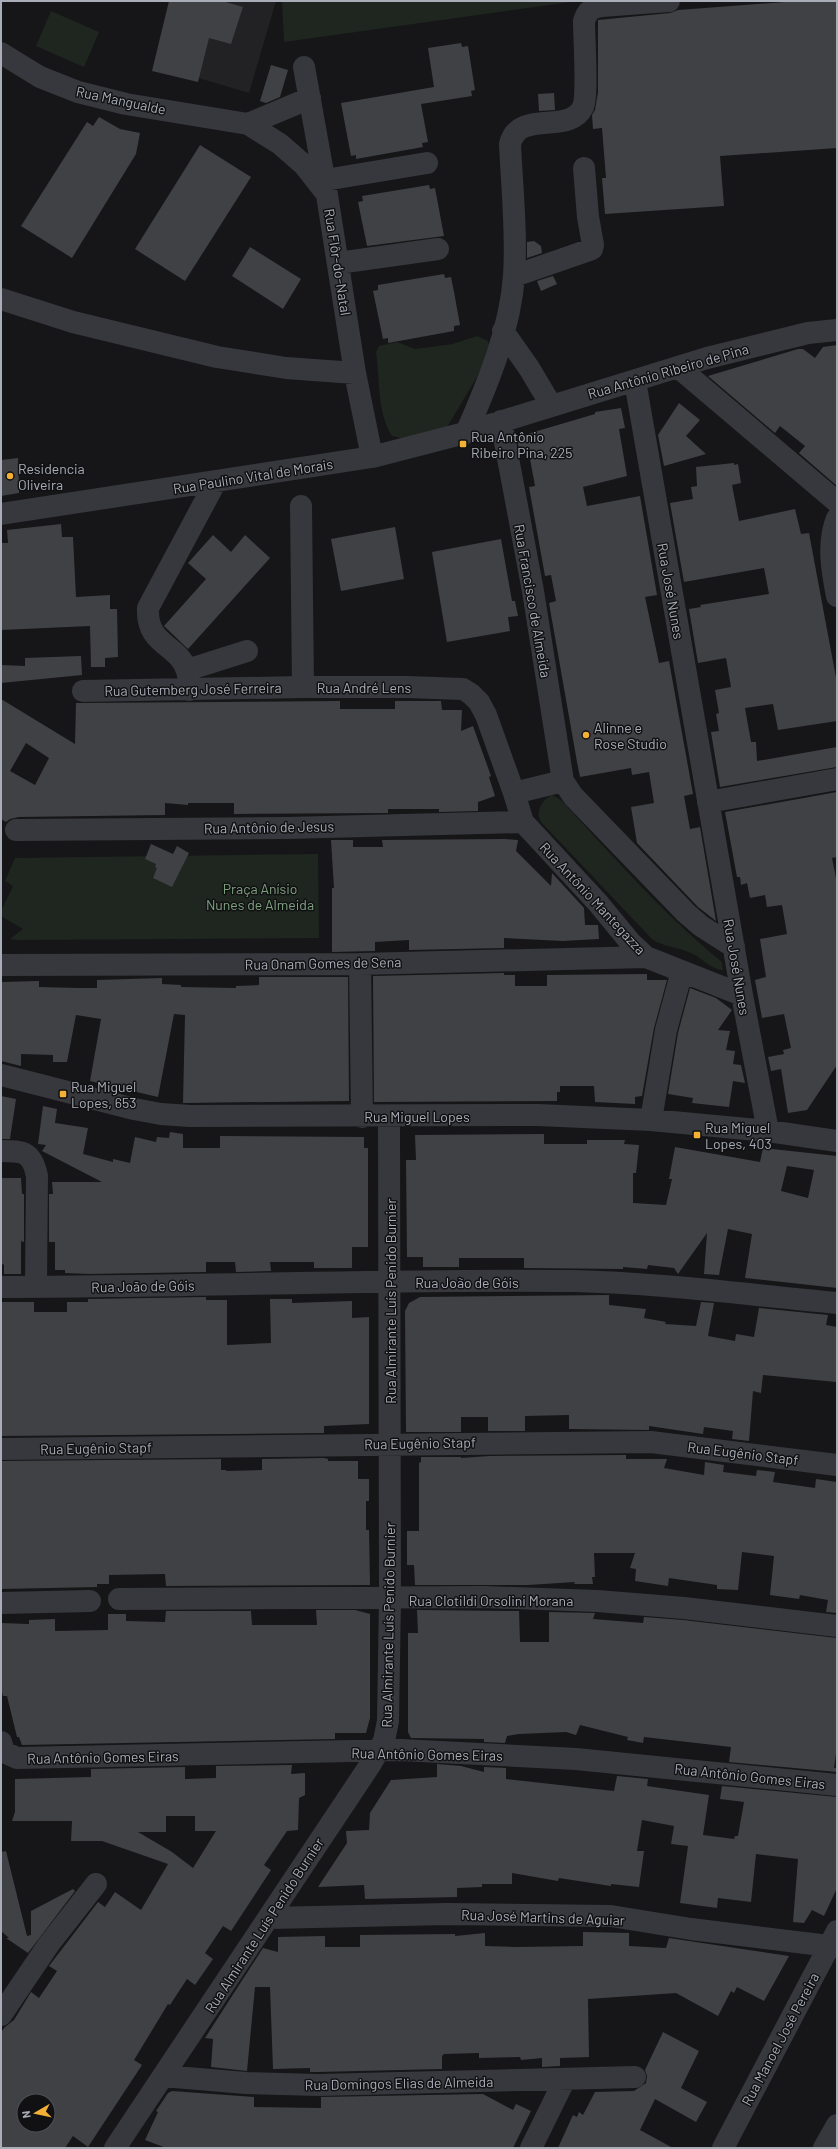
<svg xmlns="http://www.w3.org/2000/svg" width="838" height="2149" font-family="Barlow,sans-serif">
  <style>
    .built { fill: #222225 }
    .green { fill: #1e261f }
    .building { fill: #404145; fill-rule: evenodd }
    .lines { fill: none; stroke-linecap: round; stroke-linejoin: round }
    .minor { stroke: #37383d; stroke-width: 22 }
    .poi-dot { fill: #f2b134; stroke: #111113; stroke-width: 1.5 }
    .labels { text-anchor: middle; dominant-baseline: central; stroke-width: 3; stroke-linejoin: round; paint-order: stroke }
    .street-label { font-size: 14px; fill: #a8adb8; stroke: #111113 }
    .poi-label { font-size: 14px; fill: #a8adb8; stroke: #111113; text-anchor: start }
    .park-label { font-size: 14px; fill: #7fa381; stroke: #111113 }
  </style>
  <rect width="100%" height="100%" fill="#161618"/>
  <!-- built -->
  <path class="built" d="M173 1H276L249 93 155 65Z"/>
  <!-- green -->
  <path class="green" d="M282 1H577L284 42Z
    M51 11 99 32 84 67 36 46Z
    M477 336 488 341 490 350 477 377 447 427 419 442 392 436C377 413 380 379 376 352L379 346 397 342 415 349 453 344Z
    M552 795 561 800C613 856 663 914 722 962L723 970C713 971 702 958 693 954 680 947 663 947 652 939L541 822C535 811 542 800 552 795Z
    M318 854 319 938 16 940 10 939 23 929 1 916V911L13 886 5 881 15 858Z"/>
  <!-- building -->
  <path class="building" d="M169 1H222L243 7 231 44 209 38 198 82 152 71Z
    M797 1H837V148L720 156 724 206 605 214 602 178H606L602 128 593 129 592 115 595 110 598 92V20L670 13 678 10Z
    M461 43 462 47 468 46 475 90 471 91 472 96 421 104 428 142 422 143 423 147 356 159V155L351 156 341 103 434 87 428 48Z
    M271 65 288 70 280 97 266 103 260 101Z
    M554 93 555 110 539 111 538 94Z
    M99 117 120 129 140 133 136 154 72 258 21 226 87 122 93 126Z
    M200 145 251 177 185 281 135 249Z
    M429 185 430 189 435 188 444 236 367 246 358 202 363 201 362 196Z
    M534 241 541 246 542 253 527 258V242Z
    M250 247 301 279 283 309 232 276Z
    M444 274 445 278 451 277 454 292 460 325 454 326V331L388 343V338L383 339 373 291 378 290V285Z
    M553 276 557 284 541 291 537 281Z
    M837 345V486L799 453 805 446 780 426 775 433 708 376 798 349H803L815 358 823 347Z
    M679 403 700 420 686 436 706 454 664 466 658 435Z
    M621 408 625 428 619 429 627 476 583 487 587 506 640 496 657 595 645 597 659 663 669 661 693 794 684 796 690 829 700 827 716 921 698 907 637 843 631 807 654 803 649 772 632 775 631 768 580 777 577 762 549 603 556 601 551 575 545 576 529 487 535 486 528 448 519 450 517 437 595 414V412Z
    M18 458 19 493 1 496V460Z
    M734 463V465L738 464 741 483 732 485 739 521 795 509 801 534 809 533 837 683V721L778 730 773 704 745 708 751 742H756L757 761 837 747V767L720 787 711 732 719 731 716 714 719 713 715 690 731 687 726 658 698 663 689 609 701 607 700 605 769 594 764 568 684 582 670 503 693 499 691 487 697 486 696 467Z
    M61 524 62 537H73L76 597 110 595V609H117L118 657 105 658V667H91L90 626 1 630V543H8L7 530Z
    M395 527 404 579 341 591 331 539Z
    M213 535 231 552 245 535 270 558 188 649 164 626 206 579 188 563Z
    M501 539 512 601H515L518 616 508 617 510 631 447 642 432 552Z
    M81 656 82 675 1 683V665L25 666V658Z
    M1 699 75 744 76 703 340 701V709H395V701H441L442 710H462L461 731 473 726 491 776 489 777 495 796 478 802V811L439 812V809H388V813L234 814V803H188V805L165 803V815L19 817 10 819 6 822 1 819ZM26 743 49 758 35 785 10 771Z
    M837 792V857L832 858 837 883V1065L807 1110 788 1113 781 1069 771 1071 768 1057 784 1054 783 1050 791 1048 784 1014 762 1018 755 980 766 977 760 939 787 934 782 905 767 907 765 895 750 898 747 883 741 885 740 877H737L725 812Z
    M505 839 518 840 516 851 551 886 552 873 584 908 585 925H598L599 939 563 941 504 938V948L409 950V940L375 942V951L332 952V888H334L331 840H353V847H383L382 840Z
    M151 844 173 854 177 846 189 853 172 887 153 878 157 868 155 867 156 864 145 859Z
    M504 973V975H515V986H547V975L647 974V980H667L654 1028 642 1096 635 1097V1104L595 1102 594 1086H560V1092H557V1101L374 1102 373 976Z
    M259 977H348L349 1101 183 1103 185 1015 174 1014 158 1097 90 1081 101 1019 76 1015 67 1062H53V1055L21 1054V1066L1 1061V982L39 981V987L78 988H97V980L162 978V984L181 985V987L236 988V986L259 985Z
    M690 988 716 998 732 1010 718 1030 730 1031 726 1050 735 1051 733 1064 741 1065 745 1083 733 1081 729 1107 692 1103 693 1098 668 1094 678 1033Z
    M1 1096 16 1099 10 1139H1Z
    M43 1106 57 1109 55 1123 88 1128 83 1154 113 1162V1159L130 1163 135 1137 156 1142 157 1137 169 1138 170 1132 183 1134V1148H220V1136L364 1137V1148H368V1247H352V1268H314V1262H270L271 1271 236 1272 235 1262H206V1272L89 1274 65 1273V1270H55V1242H49V1194H53L52 1182H102L42 1151 46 1145 38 1144Z
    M544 1134V1144H587V1140H625L624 1144 639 1145 636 1173H633V1203L666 1205 672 1179H669L675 1147 760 1162 763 1148 837 1156V1288L745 1278 752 1234 728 1229 719 1275 704 1274 707 1233 678 1274 674 1268 648 1265 647 1269 623 1267V1269L524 1268V1258H459V1267H423V1257H407L406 1160H416L415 1135ZM787 1166 814 1170 808 1198 781 1191Z
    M1 1178H21L22 1194H24V1242L21 1241V1274H4V1265L1 1263Z
    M609 1295V1305L646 1309 644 1318 666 1322 665 1324 696 1326 701 1302 714 1303 708 1336 735 1341 736 1334 754 1337 759 1308 828 1315 826 1325 837 1327 836 1382 763 1375 761 1393 753 1391 749 1441 732 1439 733 1431 704 1427 703 1434 649 1426V1430L569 1429V1415L525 1416V1431H488V1417H461V1432H406L405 1311 409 1303 420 1297Z
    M206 1297V1300H227V1345L271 1343 270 1299H292V1303L352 1301V1318L369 1317V1424L324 1426V1433L1 1436V1302H34V1312H67V1302H88V1299Z
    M626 1455V1459H667L664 1468 704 1475 705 1462 724 1465 723 1472 756 1476 757 1470 775 1472 773 1482 815 1488 816 1479 837 1482V1613L826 1612 828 1600 800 1595 799 1599 770 1595 774 1556 742 1552 738 1590 717 1589V1585L669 1578 668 1586 635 1581 636 1569 630 1568 635 1553H594L595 1577H592L593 1584H574L575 1582 528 1585H415L414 1565H407V1531H419V1463L421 1462V1457H461V1458L489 1456Z
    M324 1458 328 1459V1461H358V1479H369V1501H366V1530H369L370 1585 166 1586 165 1574 109 1575V1584H97V1587L1 1589V1461L221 1459V1470H226V1471L262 1470V1459Z
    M316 1610H355L370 1614V1718L366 1733H335V1739L22 1745 19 1737H17L7 1696H3L1 1688V1623L29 1624V1620L55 1619V1631L108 1630V1614H126V1621L165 1622 166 1611H251L252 1625H317Z
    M417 1610 519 1611 520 1642H549V1612L595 1613 593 1619 643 1623 644 1617 683 1620 837 1638V1746L834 1768H837V1772L729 1762 731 1747 644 1737 643 1743 627 1740 628 1737 580 1725 576 1735 566 1732 519 1734 507 1736 505 1743 484 1742V1739L411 1738 408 1732V1633H418Z
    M437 1764 461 1766 484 1772V1767L506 1768V1779L614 1791 617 1776 648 1779 647 1786 709 1795 703 1835 734 1839 735 1836H738L744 1802 720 1799 722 1786 837 1797V1888L824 1916 812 1910 804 1923 793 1922 798 1859 756 1854 751 1902 718 1898 717 1908 680 1903 688 1846 671 1844 674 1826 642 1820 637 1851H644L639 1887 611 1884V1886L559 1878 558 1881 512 1873V1884H482V1887L457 1888V1897L365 1899 364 1885 318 1887 347 1843 346 1831 369 1830 370 1813 391 1780 437 1777Z
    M292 1765 291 1774 305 1773V1795L299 1798 298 1830 287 1831 264 1865 271 1870 231 1931 223 1926 205 1953 213 1959 195 1985 187 1979 170 2005 168 2004 134 2060 142 2065 88 2147 73 2136 65 2148H1V2032L5 2027 14 2020 31 1992 39 1998 57 1971 49 1966 98 1902 105 1907 115 1892 141 1910 168 1864 102 1841H71L72 1821H12L15 1812V1779L91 1777V1769L185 1767V1779L216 1778V1766ZM166 1816H195V1831H216L193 1868 172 1852 138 1832H166ZM24 2101H48V2125H24Z
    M6 1851 27 1936 31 1935V1911L73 1889 75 1891 28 1953 6 1938H9L1 1931V1852Z
    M583 1932 629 1933V1946L666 1948 669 1938 789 1956 764 2001 737 1987 734 1993 731 1991 718 2016 676 1993 588 1999 589 2057 560 2058V2066L542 2067V2058L521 2060 520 2057 479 2058V2053L444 2054 442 2056V2069L318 2072H310V2068L273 2069 270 1987H255L247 2071 211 2067 213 2039 205 2038 263 1948 278 1952V1937L325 1936V1947H360V1935L455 1934V1936L485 1933V1946L517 1947 583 1946Z
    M663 2032 699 2051 681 2088 707 2102 696 2122 655 2099 640 2130 673 2148H558L573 2115 577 2117 579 2112 583 2115 595 2092 634 2091 646 2083 647 2076 645 2070Z
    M172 2091 254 2097V2107L321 2108V2097L483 2094 513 2110 516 2104 531 2111 513 2148H166L145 2140 158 2112 156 2111 168 2093Z"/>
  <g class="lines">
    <!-- minor -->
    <path class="minor" d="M1 53 40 77 78 92 126 104 248 124 280 144 304 165 326 193
      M304 67 327 195 355 373 372 457
      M248 124 310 98
      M325 180 427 163
      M338 263 438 249
      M514 276 592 249 593 245 588 217 584 168
      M1 299 73 322 217 357 286 368 355 373
      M503 331 529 368 551 405
      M678 367 837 502
      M635 381 742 995 768 1131
      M501 421 533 591 563 781 573 796 686 913 701 926 734 947
      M466 433C488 383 510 330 514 276 517 233 512 188 510 144 519 108 569 136 583 107 588 95 584 38 584 21 587 11 591 8 602 6L669 1
      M301 506 303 687
      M1 514 372 457 461 434 707 358 808 333 837 330
      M837 518C827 543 832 571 837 596
      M187 670 247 651
      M189 690C189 684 189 677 187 671 179 644 146 646 148 608L216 481
      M83 691 303 687H407L463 689 471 694 479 702 486 715 514 793 523 822 598 903 630 942 646 957 742 995
      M514 793 563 781
      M708 802 837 779
      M16 830 287 828 523 822
      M360 964 362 1117
      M1 965 360 964 646 957
      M1 1075 134 1109 161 1114 190 1116 538 1115 651 1120 768 1131 837 1141
      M651 1120 666 1030 682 971
      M1 1151C24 1151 32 1152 37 1176L36 1287
      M1 1287C192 1287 382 1279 573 1281 661 1283 749 1295 837 1303
      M1 1449 651 1442 837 1465
      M119 1599 484 1597 597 1601 684 1608 837 1626
      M1 1603 90 1601
      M1 1742 4 1752 17 1758 401 1750 576 1759 837 1785
      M270 1918 447 1914 611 1916 691 1929 837 1947
      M1 2015 49 1944 96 1884
      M163 2076 246 2083 318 2085 635 2077
      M115 2148 370 1765 384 1741 388 1721 390 1599 389 1117
      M531 2148 565 2079
      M723 2148 837 1931
      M824 2148 837 2125"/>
  </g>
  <!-- markers -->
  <g class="poi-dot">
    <rect x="459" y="440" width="8" height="8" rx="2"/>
    <circle cx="10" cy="476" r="4"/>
    <circle cx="586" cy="735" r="4"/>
    <rect x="59" y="1090" width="8" height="8" rx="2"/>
    <rect x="693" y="1131" width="8" height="8" rx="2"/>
  </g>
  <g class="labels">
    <!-- street labels -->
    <g class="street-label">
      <text transform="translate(121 100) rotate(12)">Rua Mangualde</text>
      <text transform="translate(338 262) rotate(81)">Rua Flôr-do-Natal</text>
      <text transform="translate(668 371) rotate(-16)">Rua Antônio Ribeiro de Pina</text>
      <text transform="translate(253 476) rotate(-9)">Rua Paulino Vital de Morais</text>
      <text transform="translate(671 591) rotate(80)">Rua José Nunes</text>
      <text transform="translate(533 601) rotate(80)">Rua Francisco de Almeida</text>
      <text x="364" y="687">Rua André Lens</text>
      <text transform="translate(193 689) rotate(-1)">Rua Gutemberg José Ferreira</text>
      <text transform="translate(269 827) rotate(-1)">Rua Antônio de Jesus</text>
      <text transform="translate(593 898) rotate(47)">Rua Antônio Mantegazza</text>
      <text transform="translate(323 963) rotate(-1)">Rua Onam Gomes de Sena</text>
      <text transform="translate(737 967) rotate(80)">Rua José Nunes</text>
      <text x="417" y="1116">Rua Miguel Lopes</text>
      <text x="467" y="1282">Rua João de Góis</text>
      <text transform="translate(143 1286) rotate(-1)">Rua João de Góis</text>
      <text transform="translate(390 1301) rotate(-90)">Rua Almirante Luís Penido Burnier</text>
      <text transform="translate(420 1443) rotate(-1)">Rua Eugênio Stapf</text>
      <text transform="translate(96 1448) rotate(-1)">Rua Eugênio Stapf</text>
      <text transform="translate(743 1453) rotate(7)">Rua Eugênio Stapf</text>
      <text x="491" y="1600">Rua Clotildi Orsolini Morana</text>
      <text transform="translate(388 1625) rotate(-89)">Rua Almirante Luís Penido Burnier</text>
      <text transform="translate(427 1754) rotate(1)">Rua Antônio Gomes Eiras</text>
      <text transform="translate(103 1757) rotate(-1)">Rua Antônio Gomes Eiras</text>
      <text transform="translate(750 1776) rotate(6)">Rua Antônio Gomes Eiras</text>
      <text transform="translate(543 1917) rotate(2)">Rua José Martins de Aguiar</text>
      <text transform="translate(264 1925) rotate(-57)">Rua Almirante Luís Penido Burnier</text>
      <text transform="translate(780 2039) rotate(-62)">Rua Manoel José Pereira</text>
      <text transform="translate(399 2083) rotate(-1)">Rua Domingos Elias de Almeida</text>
    </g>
    <!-- poi labels -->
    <g class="poi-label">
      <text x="471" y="436">Rua Antônio<tspan x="471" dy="16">Ribeiro Pina, 225</tspan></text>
      <text x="18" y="468">Residencia<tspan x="18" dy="16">Oliveira</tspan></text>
      <text x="594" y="727">Alinne e<tspan x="594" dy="16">Rose Studio</tspan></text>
      <text x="71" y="1086">Rua Miguel<tspan x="71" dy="16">Lopes, 653</tspan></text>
      <text x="705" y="1127">Rua Miguel<tspan x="705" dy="16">Lopes, 403</tspan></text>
    </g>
    <!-- park labels -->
    <g class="park-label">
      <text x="260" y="888">Praça Anísio<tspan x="260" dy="16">Nunes de Almeida</tspan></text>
    </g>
  </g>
  <!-- border -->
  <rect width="838" height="2149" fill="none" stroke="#a8adb8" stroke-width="4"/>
  <!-- north arrow -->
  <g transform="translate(36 2113) rotate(261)"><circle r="19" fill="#111113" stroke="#4d4f55"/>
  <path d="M0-3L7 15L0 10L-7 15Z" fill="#f2b134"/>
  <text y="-6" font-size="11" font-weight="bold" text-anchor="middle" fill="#a8adb8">N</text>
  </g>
</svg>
